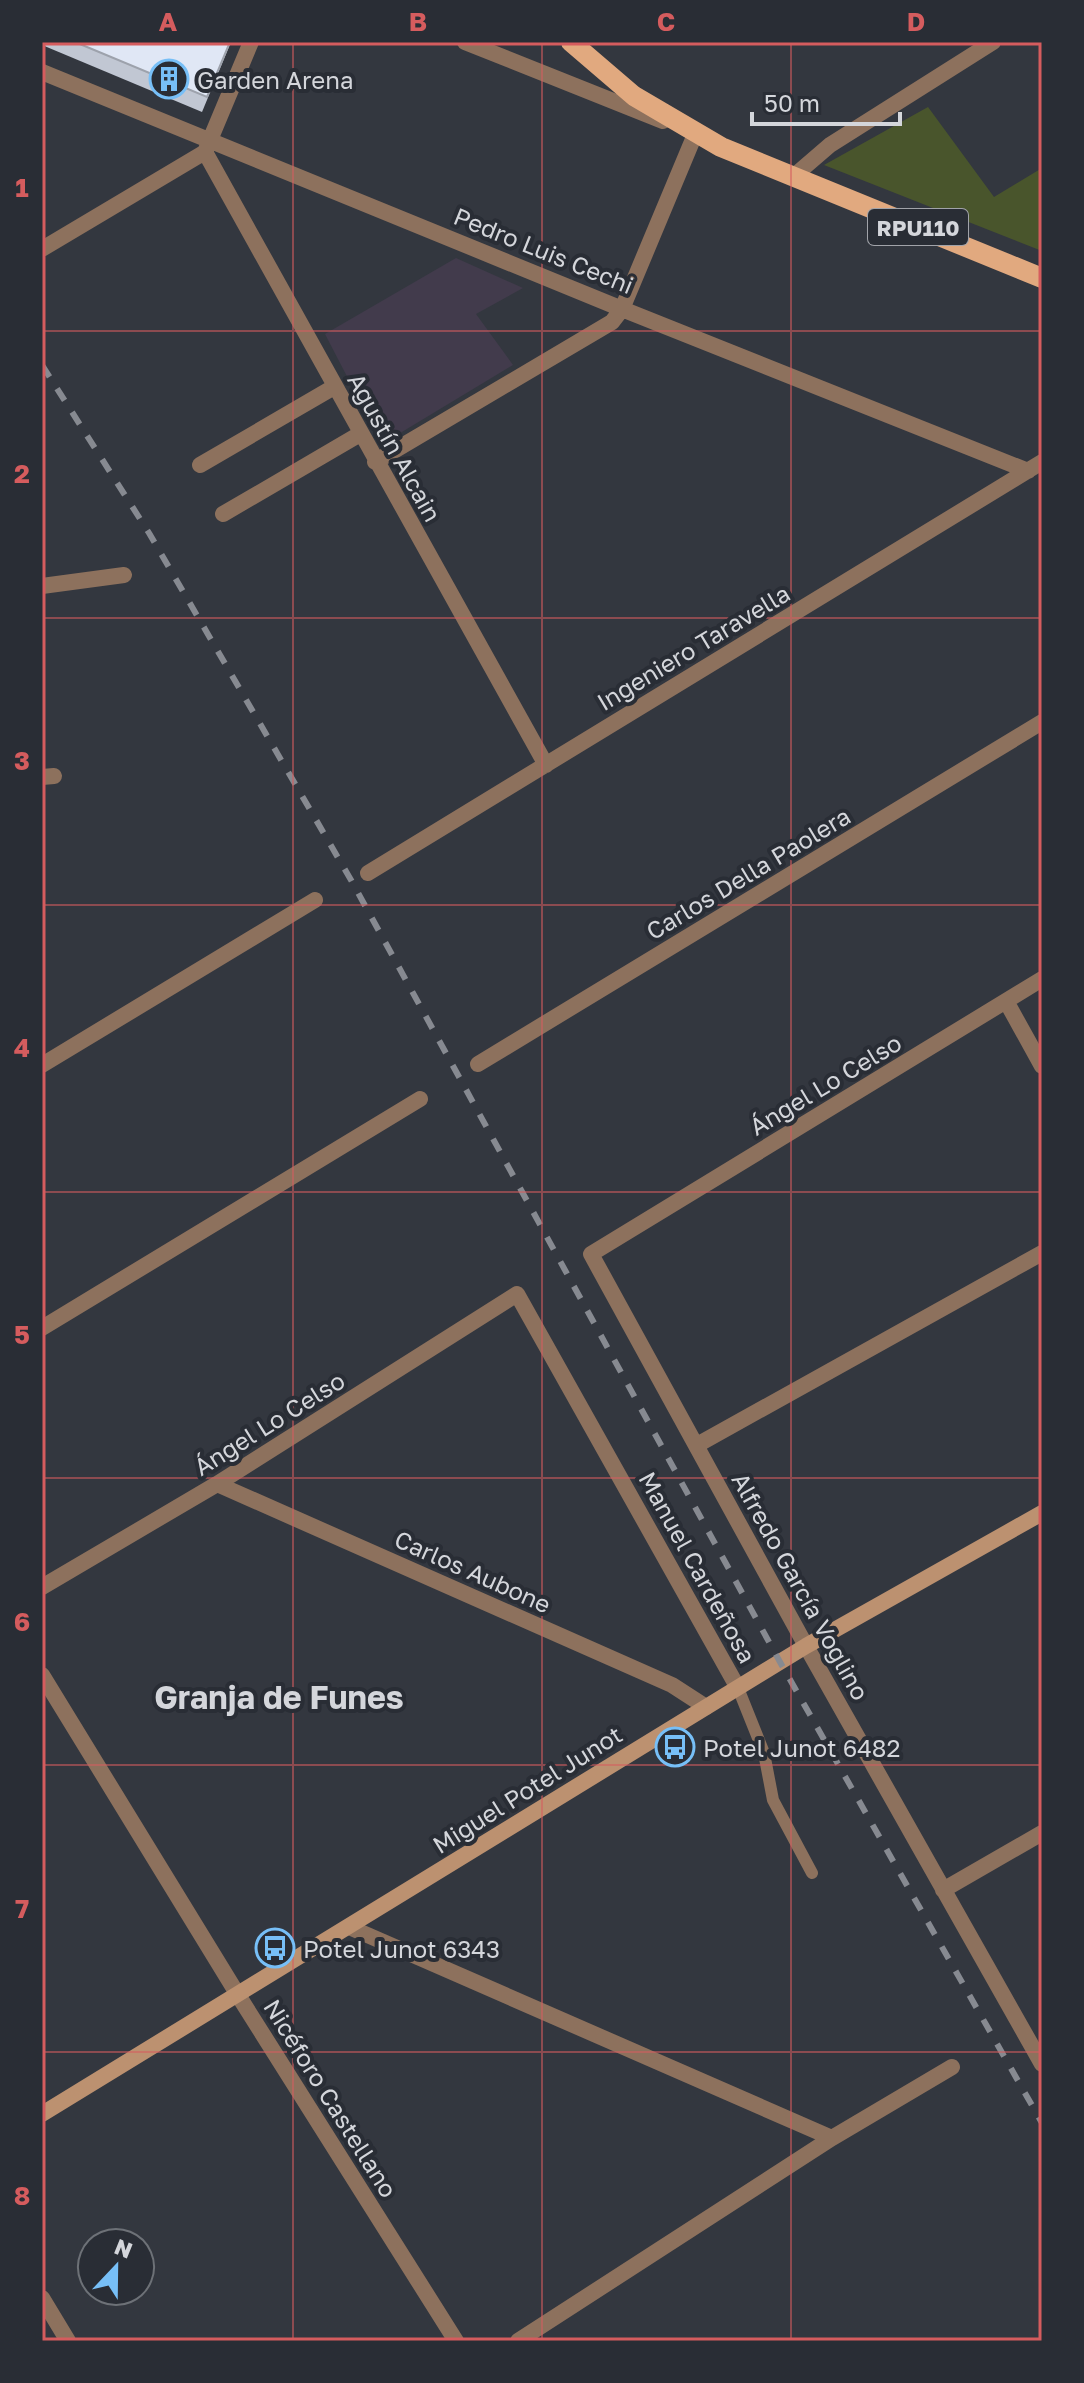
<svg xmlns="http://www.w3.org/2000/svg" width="1084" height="2383" font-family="'Golos Text',sans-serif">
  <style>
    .education { fill: #423b4c }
    .green { fill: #49552c }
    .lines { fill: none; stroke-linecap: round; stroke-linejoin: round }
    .lane { stroke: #8d715d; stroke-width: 12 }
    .street { stroke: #8d715d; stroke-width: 16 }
    .secondary { stroke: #bc9170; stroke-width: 16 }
    .primary { stroke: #e1a97f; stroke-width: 20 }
    .rail { stroke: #878a91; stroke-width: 6; stroke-dasharray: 14 14; stroke-linecap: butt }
    .wall { fill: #c1c7d3 }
    .building { fill: #e0e7f5; stroke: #9da2ac; stroke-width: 2 }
    .grid { fill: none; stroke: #d55c5e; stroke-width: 2; stroke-opacity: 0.55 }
    .labels { text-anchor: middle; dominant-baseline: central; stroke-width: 8; stroke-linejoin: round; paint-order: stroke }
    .shield { fill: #292d35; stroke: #a1a3a9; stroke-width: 2 }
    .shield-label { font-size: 22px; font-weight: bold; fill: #d4d6db }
    .poi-label { font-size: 24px; fill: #d4d6db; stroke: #292d35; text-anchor: start }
    .street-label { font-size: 24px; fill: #d4d6db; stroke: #292d35 }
    .district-label { font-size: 32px; font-weight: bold; fill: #d4d6db; stroke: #292d35 }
    .neatline { fill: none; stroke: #d55c5e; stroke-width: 3 }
    .grid-label { font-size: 26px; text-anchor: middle; font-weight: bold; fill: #d55c5e }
  </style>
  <rect width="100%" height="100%" fill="#33373f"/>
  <!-- education -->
  <path class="education" d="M456 258 523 288 476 314 513 365 382 444 325 334Z"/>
  <!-- green -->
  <path class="green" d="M928 107 994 197 1042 168V251L824 165Z"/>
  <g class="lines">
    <!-- lane -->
    <path class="lane" d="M738 1688 764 1753 773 1800 812 1873"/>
    <!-- street -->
    <path class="street" d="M465 42 663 121
      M42 72 622 309 1028 471
      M205 152 546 765
      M794 176 830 145 993 42
      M42 249 205 152 251 42
      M375 462 612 322 622 309 696 132 685 128
      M200 465 334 387
      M223 514 360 434
      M42 586 124 575
      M42 777 54 776
      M368 873 1042 462
      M1042 979 591 1254 806 1646 1042 2064
      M1006 1001 1042 1066
      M478 1064 1042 722
      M42 1065 315 900
      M42 1328 420 1099
      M697 1445 1042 1253
      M217 1484 672 1685 706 1707
      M42 1587 217 1484 517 1294 738 1688
      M42 1675 238 1995 456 2341
      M943 1890 1042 1833
      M349 1927 832 2138
      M42 2298 68 2341
      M518 2341 832 2138 952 2067"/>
    <!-- secondary -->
    <path class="secondary" d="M42 2114 806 1646 1042 1513"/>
    <!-- primary -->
    <path class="primary" d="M571 42 634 96 721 147 1042 278"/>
    <!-- rail -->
    <path class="rail" d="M42 365 149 533 351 880 780 1662 1042 2123"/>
  </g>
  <!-- wall -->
  <path class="wall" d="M42 42H231L202 112 42 45Z"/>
  <!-- building -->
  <path class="building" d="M75 42H230L207 97Z"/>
  <!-- grid -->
  <path class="grid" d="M293 42V2341M542 42V2341M791 42V2341M42 331H1042M42 618H1042M42 905H1042M42 1192H1042M42 1478H1042M42 1765H1042M42 2052H1042"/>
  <!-- icons -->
  <defs>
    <symbol id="building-ring" viewBox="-11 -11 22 22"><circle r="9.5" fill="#292d35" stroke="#77bff7" stroke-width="1.5"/><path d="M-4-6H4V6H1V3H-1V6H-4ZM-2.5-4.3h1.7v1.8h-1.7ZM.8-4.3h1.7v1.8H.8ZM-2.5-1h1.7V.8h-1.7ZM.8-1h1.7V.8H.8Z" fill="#77bff7"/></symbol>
    <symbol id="bus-ring" viewBox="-11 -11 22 22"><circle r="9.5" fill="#292d35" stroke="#77bff7" stroke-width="1.5"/><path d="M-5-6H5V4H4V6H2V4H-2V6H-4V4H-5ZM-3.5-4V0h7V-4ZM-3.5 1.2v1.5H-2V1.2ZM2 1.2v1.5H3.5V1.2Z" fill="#77bff7"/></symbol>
  </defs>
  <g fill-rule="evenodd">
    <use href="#building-ring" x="147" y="57" width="44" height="44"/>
    <use href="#bus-ring" x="653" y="1725" width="44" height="44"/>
    <use href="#bus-ring" x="253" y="1926" width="44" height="44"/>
  </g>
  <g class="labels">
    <!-- shield labels -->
    <rect class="shield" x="868" y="209" width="100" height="36" rx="6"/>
    <g class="shield-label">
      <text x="918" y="227">RPU110</text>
    </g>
    <!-- poi labels -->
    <g class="poi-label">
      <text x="197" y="79">Garden Arena</text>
      <text x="703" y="1747">Potel Junot 6482</text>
      <text x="303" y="1948">Potel Junot 6343</text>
    </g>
    <!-- street labels -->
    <g class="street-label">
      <text transform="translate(544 250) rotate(22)">Pedro Luis Cechi</text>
      <text transform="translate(395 447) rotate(61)">Agustín Alcain</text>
      <text transform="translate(693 647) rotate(-31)">Ingeniero Taravella</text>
      <text transform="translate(748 873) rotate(-31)">Carlos Della Paolera</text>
      <text transform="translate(825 1084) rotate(-31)">Ángel Lo Celso</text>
      <text transform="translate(269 1423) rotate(-32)">Ángel Lo Celso</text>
      <text transform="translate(698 1567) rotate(61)">Manuel Cardeñosa</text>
      <text transform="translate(473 1571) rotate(24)">Carlos Aubone</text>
      <text transform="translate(801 1586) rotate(61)">Alfredo García Voglino</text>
      <text transform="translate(527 1789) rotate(-32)">Miguel Potel Junot</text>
      <text transform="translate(331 2098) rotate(58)">Nicéforo Castellano</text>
    </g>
    <!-- district labels -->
    <g class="district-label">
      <text x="279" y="1697">Granja de Funes</text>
    </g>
  </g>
  <!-- border -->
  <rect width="1084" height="2383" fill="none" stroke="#292d35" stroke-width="88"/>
  <!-- north arrow -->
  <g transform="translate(116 2267) rotate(22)"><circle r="38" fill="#292d35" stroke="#6d7177" stroke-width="2"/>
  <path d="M0-6L14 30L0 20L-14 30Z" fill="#77bff7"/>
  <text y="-12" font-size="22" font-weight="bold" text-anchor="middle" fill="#d4d6db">N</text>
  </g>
  <!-- scale -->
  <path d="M752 112v12h148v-12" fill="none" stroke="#d4d6db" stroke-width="4"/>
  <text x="764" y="112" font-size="24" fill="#d4d6db" stroke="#292d35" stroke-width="6" paint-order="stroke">50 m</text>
  <rect x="44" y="44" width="996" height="2295" class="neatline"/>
  <g class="grid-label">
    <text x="168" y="31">A</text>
    <text x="418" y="31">B</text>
    <text x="666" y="31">C</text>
    <text x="916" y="31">D</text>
    <text x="22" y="197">1</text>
    <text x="22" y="483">2</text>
    <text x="22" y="770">3</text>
    <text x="22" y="1057">4</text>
    <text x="22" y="1344">5</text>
    <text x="22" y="1631">6</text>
    <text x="22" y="1918">7</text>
    <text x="22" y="2205">8</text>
  </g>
</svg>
